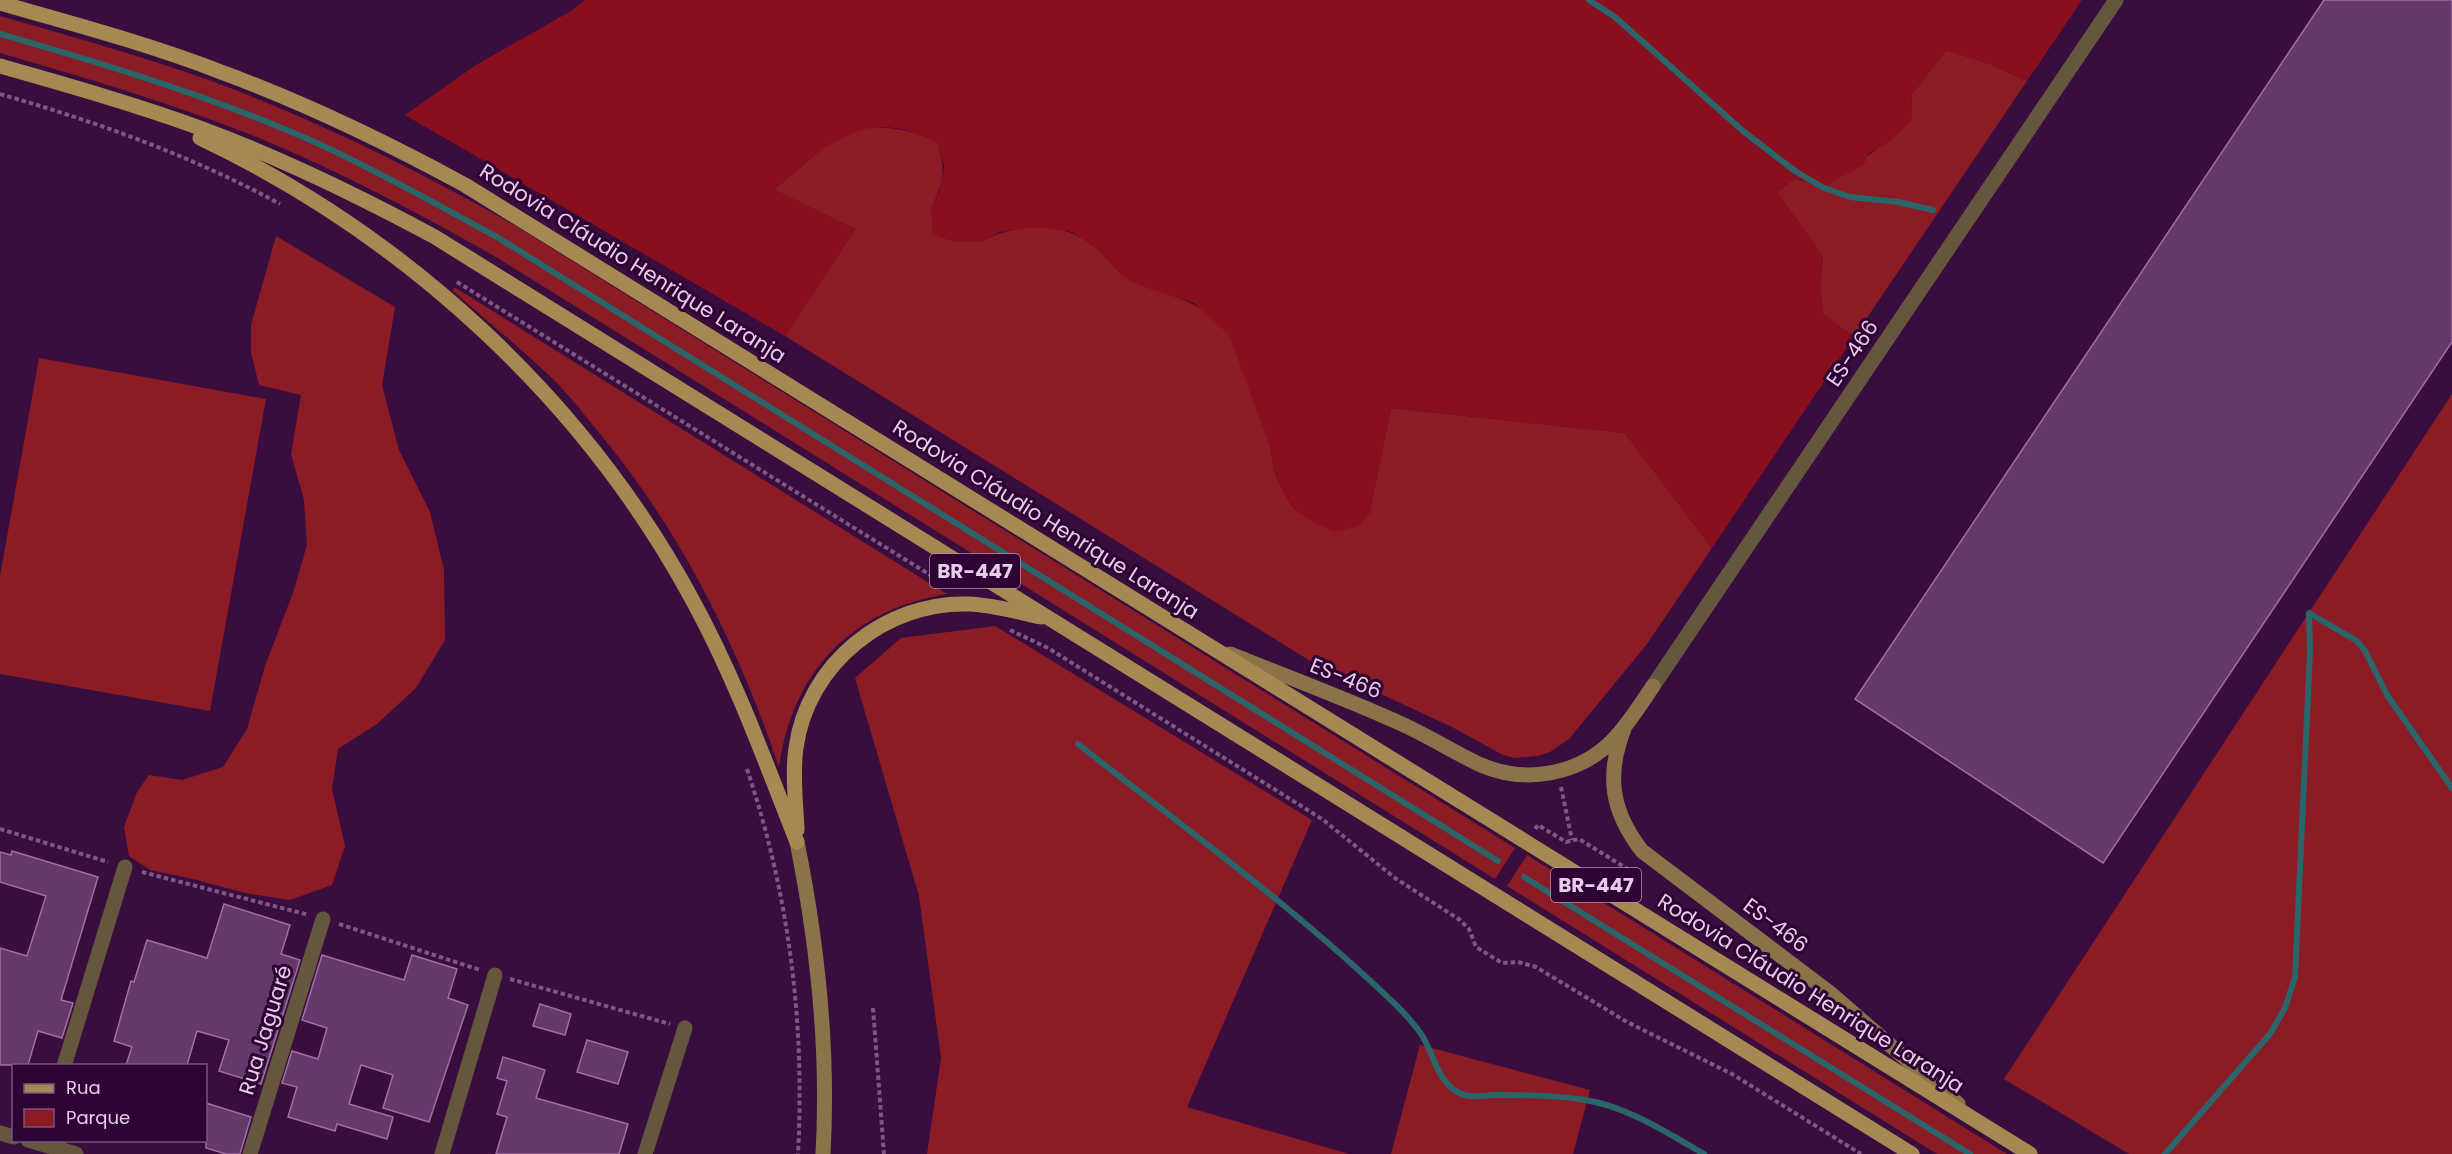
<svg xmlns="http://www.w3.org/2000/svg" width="2452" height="1154" font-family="Poppins,sans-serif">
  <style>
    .green { fill: #8b1b24 }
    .forest { fill: #890f1e }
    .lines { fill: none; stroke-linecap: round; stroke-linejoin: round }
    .stream { stroke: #2a6569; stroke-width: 6 }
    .building { fill: #64386a; stroke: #9e6ea4; stroke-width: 1.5 }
    .path { stroke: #7d5981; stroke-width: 4; stroke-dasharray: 4.5 3; stroke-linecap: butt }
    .street { stroke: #65573d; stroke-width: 15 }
    .secondary { stroke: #897349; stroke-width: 15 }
    .primary { stroke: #a68952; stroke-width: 15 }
    .labels { text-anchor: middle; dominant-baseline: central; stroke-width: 6; stroke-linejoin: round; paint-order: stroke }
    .shield { fill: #2e0434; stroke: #b091b3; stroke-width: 1.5 }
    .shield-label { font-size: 20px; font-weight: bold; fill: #e7cdea }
    .street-label { font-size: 21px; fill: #e7cdea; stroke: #2e0434 }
  </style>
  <rect width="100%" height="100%" fill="#390e3e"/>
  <!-- green -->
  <path class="green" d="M0 16C73 37 146 57 217 83 321 122 419 171 516 226L1515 848 1495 879 496 257C421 214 344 174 264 140 178 105 89 79 0 53Z
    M1946 50 1990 64 2027 81 1854 337 1823 314 1820 289 1823 257 1777 192 1794 179 1827 185C1855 164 1885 145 1911 121L1912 94Z
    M866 127C895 128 912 129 938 143 946 174 943 181 931 210L979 242C1016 224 1062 219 1095 247 1108 257 1117 274 1132 281 1165 296 1210 301 1230 336 1235 344 1237 356 1241 366 1251 391 1260 417 1269 443 1272 452 1272 461 1274 470 1279 485 1287 498 1295 510L1369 514 1391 408 1625 433 1712 548 1647 644 1569 739 1550 752 1538 756 1514 758 1503 755 1452 727 1312 662 785 336 855 229 773 190 828 144Z
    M276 236 395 307 382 385 399 450 430 512 444 570 445 640 416 688 377 724 338 749 332 789 345 846 332 885 290 900 245 893 193 879 150 870 129 856 124 827 137 792 149 775 182 780 223 767 247 729 265 666 294 590 307 545 304 500 291 454 301 395 259 385 251 353V325Z
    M454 287 947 594C851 610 793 671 779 767 739 649 684 537 605 440 588 419 571 397 552 378 520 348 486 320 453 291Z
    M39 358 266 399 210 711 0 674V576Z
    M2452 394V1154H2129L2004 1079Z
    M995 626 1312 820 1187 1107 1349 1154H927L941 1058 919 896 855 678 901 638Z
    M1527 855 2007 1154H1937L1507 886Z
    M1420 1045 1590 1090 1573 1154H1391Z"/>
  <!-- forest -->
  <path class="forest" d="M585 0H2082L2027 81 1990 64 1946 50 1912 94 1911 121 1890 141 1868 154 1864 164 1827 185 1794 179 1777 192 1823 257 1820 289 1823 314 1854 337 1712 548 1625 433 1391 408 1369 514 1358 526 1335 532 1314 523 1295 510 1283 491 1274 470 1270 447 1229 335 1194 303 1147 288 1124 277 1093 245 1072 232 1049 228H1026L1000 232 979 242H954L933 234 931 210 940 189 944 166 938 143C865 104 828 144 774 189L855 229 785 336 405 115 476 65 571 11Z"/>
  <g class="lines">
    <!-- stream -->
    <path class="stream" d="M1589 0 1615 17 1743 131 1795 171 1824 188 1850 197 1898 202 1933 210
      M0 34C107 65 217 98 319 144 380 172 438 205 497 237L1498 861
      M2309 613 2357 641 2365 651 2387 695 2452 788
      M1078 744C1186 829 1298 910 1397 1006 1406 1015 1416 1026 1423 1037 1434 1056 1438 1082 1459 1093 1471 1099 1483 1095 1495 1095 1525 1095 1556 1095 1585 1100 1629 1107 1667 1133 1704 1154
      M1524 877 1970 1154
      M2165 1154 2270 1034 2285 1008 2295 977 2310 651 2309 613"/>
  </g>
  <!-- building -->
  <path class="building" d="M2324 0H2452V342L2103 863 1855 699Z
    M12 851 98 877 61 1000 73 1003 62 1038 38 1031 28 1065H0V948L27 956 46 896 0 882V852L11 855Z
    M224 904 290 925 281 954 300 960 261 1084 219 1071 229 1040 197 1031 187 1065H126L132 1047 114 1041 131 981 134 982 147 940 207 958Z
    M322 955 404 980 412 955 457 969 448 998 468 1005 429 1122 383 1108 393 1075 361 1065 349 1104 393 1117 387 1139 337 1124 335 1131 288 1117 297 1087 282 1083 292 1051 318 1059 327 1028 302 1020Z
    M540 1004 571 1014 565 1035 533 1026Z
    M587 1040 628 1052 618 1084 577 1072Z
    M503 1057 545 1070 536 1098 628 1124 619 1154H496L507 1117 497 1114 507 1081 497 1078Z
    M206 1103 251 1117 240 1154H226L206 1148Z"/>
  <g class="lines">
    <!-- path -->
    <path class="path" d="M0 94C97 122 192 156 280 204
      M457 282 948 586
      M1010 630 1048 648 1322 819 1395 878 1460 920 1469 929 1476 947 1502 963 1518 962 1536 967 1627 1022 1732 1074 1861 1154
      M747 769C789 895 805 1021 798 1154
      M1561 787 1572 840
      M0 829 108 862
      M1535 829 1538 825 1566 842 1579 839 1634 873 1638 868
      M142 872 309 915
      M339 924 480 970
      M510 979 670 1024
      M873 1008 884 1154"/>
    <!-- street -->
    <path class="street" d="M1653 686 2116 0
      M64 1066 125 867
      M0 1133 14 1137
      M28 1140 76 1154
      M250 1154 323 919
      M442 1154 495 975
      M645 1154 685 1028"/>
    <!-- secondary -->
    <path class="secondary" d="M1230 654C1288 677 1347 699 1404 725 1430 737 1455 753 1481 765 1525 784 1578 775 1612 741 1628 725 1640 705 1653 686
      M1624 729C1606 775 1611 811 1642 851L1830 993 1958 1104
      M797 842C818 946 829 1048 823 1154"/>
    <!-- primary -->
    <path class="primary" d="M0 3C74 24 149 44 221 72 305 103 386 142 465 185L2030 1154
      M0 66C67 85 134 104 200 128 281 158 359 196 435 237L1912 1154
      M200 138C406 236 584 399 693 601 735 678 765 761 797 842
      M797 830C796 803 792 775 796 748 807 664 886 601 969 604 994 605 1017 612 1041 617"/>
  </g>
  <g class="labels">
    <!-- shield labels -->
    <g class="shield">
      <rect x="930" y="554" width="90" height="34" rx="4.5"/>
      <rect x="1551" y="868" width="90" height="34" rx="4.5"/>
    </g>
    <g class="shield-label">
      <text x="975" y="571">BR-447</text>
      <text x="1596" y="885">BR-447</text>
    </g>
    <!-- street labels -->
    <g class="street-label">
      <text transform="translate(633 263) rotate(32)">Rodovia Cláudio Henrique Laranja</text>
      <text transform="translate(1852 353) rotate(-56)">ES-466</text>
      <text transform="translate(1046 519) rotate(32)">Rodovia Cláudio Henrique Laranja</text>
      <text transform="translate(1346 678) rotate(22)">ES-466</text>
      <text transform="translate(1776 925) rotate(37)">ES-466</text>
      <text transform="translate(1811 993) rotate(32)">Rodovia Cláudio Henrique Laranja</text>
      <text transform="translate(265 1030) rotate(-73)">Rua Jaguaré</text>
    </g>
  </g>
  <!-- legend -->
  <rect x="12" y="1064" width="195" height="78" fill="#2e0434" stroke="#78547d" stroke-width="1.5"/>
  <rect x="24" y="1084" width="30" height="9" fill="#a68952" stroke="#78547d" stroke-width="1.5"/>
  <text x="66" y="1094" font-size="18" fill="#e7cdea">Rua</text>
  <rect x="24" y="1109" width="30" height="18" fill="#8b1b24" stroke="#78547d" stroke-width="1.5"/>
  <text x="66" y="1124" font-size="18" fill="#e7cdea">Parque</text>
</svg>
